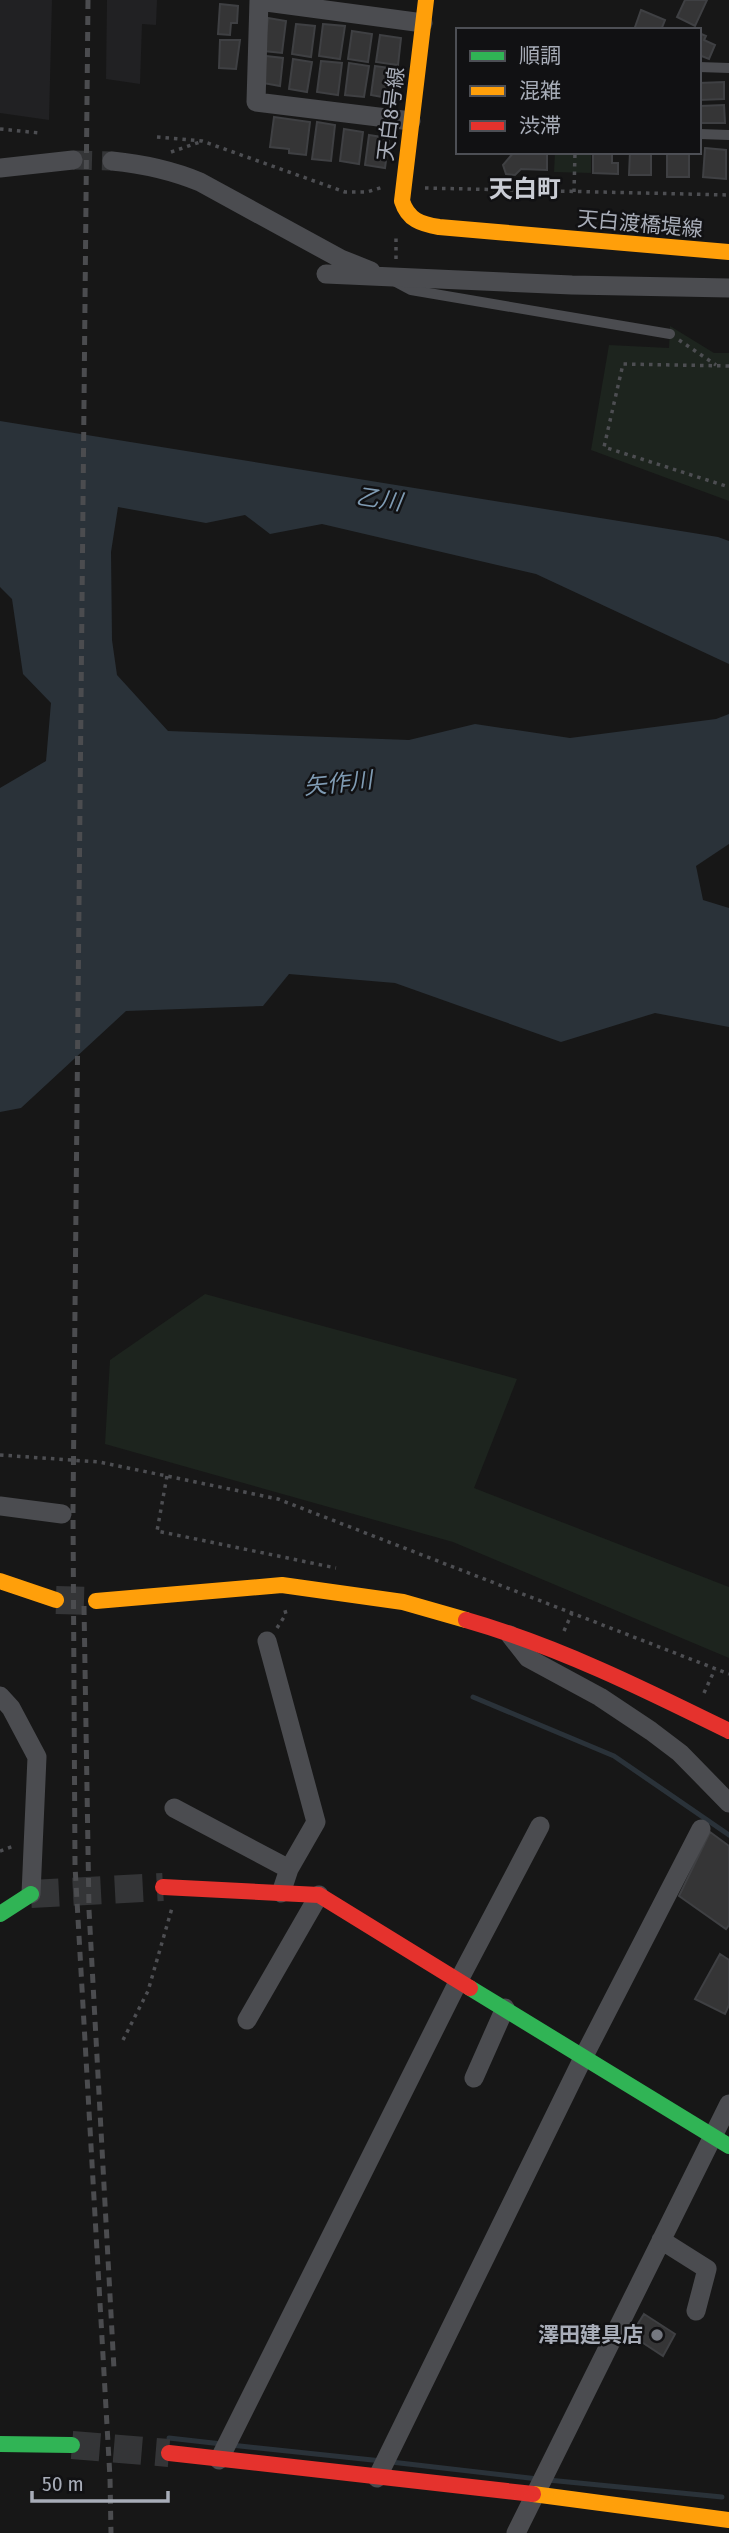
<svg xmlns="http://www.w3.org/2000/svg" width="729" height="2533" font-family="'Fira Sans Condensed','Noto Sans JP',sans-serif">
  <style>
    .built { fill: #212123 }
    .green { fill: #1d241e }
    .water { fill: #2a3239 }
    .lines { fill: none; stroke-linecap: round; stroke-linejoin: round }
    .stream { stroke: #2a3239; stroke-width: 5 }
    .building { fill: #353536; stroke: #3f4043; stroke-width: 2 }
    .street-tunnel { stroke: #343537; stroke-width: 19; stroke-dasharray: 19 10; stroke-linecap: butt }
    .secondary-tunnel { stroke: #343537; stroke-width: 28; stroke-dasharray: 28 14; stroke-linecap: butt }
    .path { stroke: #4d4e52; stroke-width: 3.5; stroke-dasharray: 3.5 5; stroke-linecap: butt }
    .lane { stroke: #4b4c50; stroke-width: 10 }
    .street { stroke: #4b4c50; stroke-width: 19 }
    .fast { stroke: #30b455; stroke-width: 16 }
    .slow { stroke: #ff9f0a; stroke-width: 16 }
    .jam { stroke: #e5322d; stroke-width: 16 }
    .rail { stroke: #4b4c4f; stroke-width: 5; stroke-dasharray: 9 7; stroke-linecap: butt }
    .poi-dot { fill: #757880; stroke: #111113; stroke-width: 2.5 }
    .labels { text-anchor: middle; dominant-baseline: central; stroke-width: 5; stroke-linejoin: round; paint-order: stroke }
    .street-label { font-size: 21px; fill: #a8adb8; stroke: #111113 }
    .poi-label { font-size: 21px; font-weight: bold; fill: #a8adb8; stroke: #111113; text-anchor: end }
    .water-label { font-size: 23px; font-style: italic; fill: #7f9bb3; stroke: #111113 }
    .quarter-label { font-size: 24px; font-weight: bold; fill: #c9ccd4; stroke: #111113 }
  </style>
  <rect width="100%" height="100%" fill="#171717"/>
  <!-- built -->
  <path class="built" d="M0 0H52L49 120 0 113Z
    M107 0H157L156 25 142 24 140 84 106 79Z"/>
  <!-- green -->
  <path class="green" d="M555 152H591V173L554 172Z
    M670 326 714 353H729V501L591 450 609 345 669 348Z
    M205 1294 517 1379 474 1488 729 1587V1658L453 1542 105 1444 110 1360Z"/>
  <!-- water -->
  <path class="water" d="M0 421 718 537 729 541V664L536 574 322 524 270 534 245 515 206 523 118 507 111 552 112 640 117 675 168 731 409 740 475 724 570 738 716 719 729 714V844L696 866 703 900 729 908V1027L655 1013 561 1042 395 983 289 974 263 1006 126 1011 21 1108 0 1112V788L46 761 51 703 23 674 12 599 0 587Z"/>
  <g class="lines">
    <!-- stream -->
    <path class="stream" d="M473 1697 614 1756 729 1835
      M169 2438 222 2444
      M231 2445 382 2461
      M391 2462 538 2479
      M548 2480 722 2497"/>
  </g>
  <!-- building -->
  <path class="building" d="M685 0H707L695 26 677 17Z
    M220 4 238 6 237 23H231L230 35 218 34Z
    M641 10 665 20 661 30H634Z
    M268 18 286 21 282 53 264 51Z
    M296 24 315 26 311 57 292 54Z
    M323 24 345 26 340 59 319 56Z
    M352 31 372 34 368 62 348 59Z
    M699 33 706 36 704 40 715 45 709 59 699 55Z
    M380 35 401 38 398 65 376 62Z
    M220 40H240L236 69 219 68Z
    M266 56 283 58 280 86 263 83Z
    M293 59 312 62 307 92 289 89Z
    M321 61 342 63 338 95 317 92Z
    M349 63 369 66 364 97 345 95Z
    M375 66 397 69 393 99 371 95Z
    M724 82V99L699 100V83Z
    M724 105 725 123H699L700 106Z
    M274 117 310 122 306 155 289 153V149L270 147Z
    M317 122 335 125 331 161 312 159Z
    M344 129 363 132 359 164 340 161Z
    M369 135 389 138 385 168 365 165Z
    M705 148 726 150V179L703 177Z
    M514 152H547V170L521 169 515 175 506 174 503 165Z
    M593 152H612V163H618V174L593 173Z
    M630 152H651V175H629Z
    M667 152H689V177H667Z
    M710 1832 729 1846V1925L726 1929 679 1896Z
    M720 1954 729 1960V2005L725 2014 695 1999Z
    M644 2314 675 2334 663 2356 631 2335Z"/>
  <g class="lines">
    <!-- street-tunnel -->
    <path class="street-tunnel" d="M73 160 112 161"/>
    <!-- secondary-tunnel -->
    <path class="secondary-tunnel" d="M56 1600 96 1601
      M31 1894 163 1887
      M72 2445 169 2453"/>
    <!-- path -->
    <path class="path" d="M0 129 40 133
      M157 137 202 141 345 192H367L383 187
      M171 152 200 142
      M425 188 729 195
      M574 192 575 152
      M396 259V235
      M679 340 716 365
      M729 366 623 364 604 447 729 487
      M0 1455 99 1462 278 1499 729 1674
      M167 1476 157 1531 336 1568
      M277 1628 286 1614 284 1607
      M564 1631 572 1613
      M704 1693 715 1669
      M0 1851 14 1846
      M123 2040 148 1991 172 1908"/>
    <!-- lane -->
    <path class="lane" d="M699 67 729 68
      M699 134 729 135
      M396 282 411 290 670 334"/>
    <!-- street -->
    <path class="street" d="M259 0 256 102 411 121
      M259 1 423 23
      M112 161C143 164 171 170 200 182L341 259 371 271
      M0 168 73 160
      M326 274 572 285 729 288
      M0 1506 62 1514
      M510 1635 528 1658 600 1697 651 1731 680 1753 729 1803
      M267 1641 316 1822 289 1869 281 1893
      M0 1696 11 1708 37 1757 31 1894
      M174 1808 289 1869
      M247 2020 319 1895
      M474 2078 505 2008
      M661 2240 707 2269 696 2311
      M219 2460 459 1980 540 1826
      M377 2478 584 2056 701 1829
      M516 2533 729 2104"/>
    <!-- fast -->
    <path class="fast" d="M0 1914 31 1894
      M470 1988 729 2146
      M0 2444 72 2445"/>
    <!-- slow -->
    <path class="slow" d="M426 0 402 201C408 220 421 224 439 227L729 252
      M0 1581 56 1600
      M96 1601 282 1585 403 1602 466 1620
      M533 2494 729 2520"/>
    <!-- jam -->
    <path class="jam" d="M466 1620C557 1646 644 1689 729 1731
      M163 1887 319 1895 470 1988
      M169 2453 533 2494"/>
    <!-- rail -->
    <path class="rail" d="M88 0 73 1510 75 1866 110 2478 111 2533
      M84 1606 89 1910 114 2369"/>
  </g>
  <!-- markers -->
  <circle class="poi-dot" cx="657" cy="2335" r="7"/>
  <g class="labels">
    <!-- street labels -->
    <g class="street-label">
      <text transform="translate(391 114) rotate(-83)">天白8号線</text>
      <text transform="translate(640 224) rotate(5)">天白渡橋堤線</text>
    </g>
    <!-- poi labels -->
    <g class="poi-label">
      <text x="643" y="2335">澤田建具店</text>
    </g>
    <!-- water labels -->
    <g class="water-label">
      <text transform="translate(379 499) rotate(8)">乙川</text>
      <text transform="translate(338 783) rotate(-6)">矢作川</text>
    </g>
    <!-- quarter labels -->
    <g class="quarter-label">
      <text x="525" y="189">天白町</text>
    </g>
  </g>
  <!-- legend -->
  <rect x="456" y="28" width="245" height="126" fill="#111113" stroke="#4d4f55" stroke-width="2"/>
  <rect x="470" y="51" width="35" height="10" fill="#30b455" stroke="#4d4f55" stroke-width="2"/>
  <text x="519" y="63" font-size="21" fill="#a8adb8">順調</text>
  <rect x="470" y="86" width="35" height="10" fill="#ff9f0a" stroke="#4d4f55" stroke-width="2"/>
  <text x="519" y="98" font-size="21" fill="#a8adb8">混雑</text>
  <rect x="470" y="121" width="35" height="10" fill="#e5322d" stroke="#4d4f55" stroke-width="2"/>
  <text x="519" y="133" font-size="21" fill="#a8adb8">渋滞</text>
  <!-- scale -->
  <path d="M32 2491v10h136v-10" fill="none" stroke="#a8adb8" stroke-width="3.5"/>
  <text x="42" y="2491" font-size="21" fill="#a8adb8" stroke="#111113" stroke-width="5" paint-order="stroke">50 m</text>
</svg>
